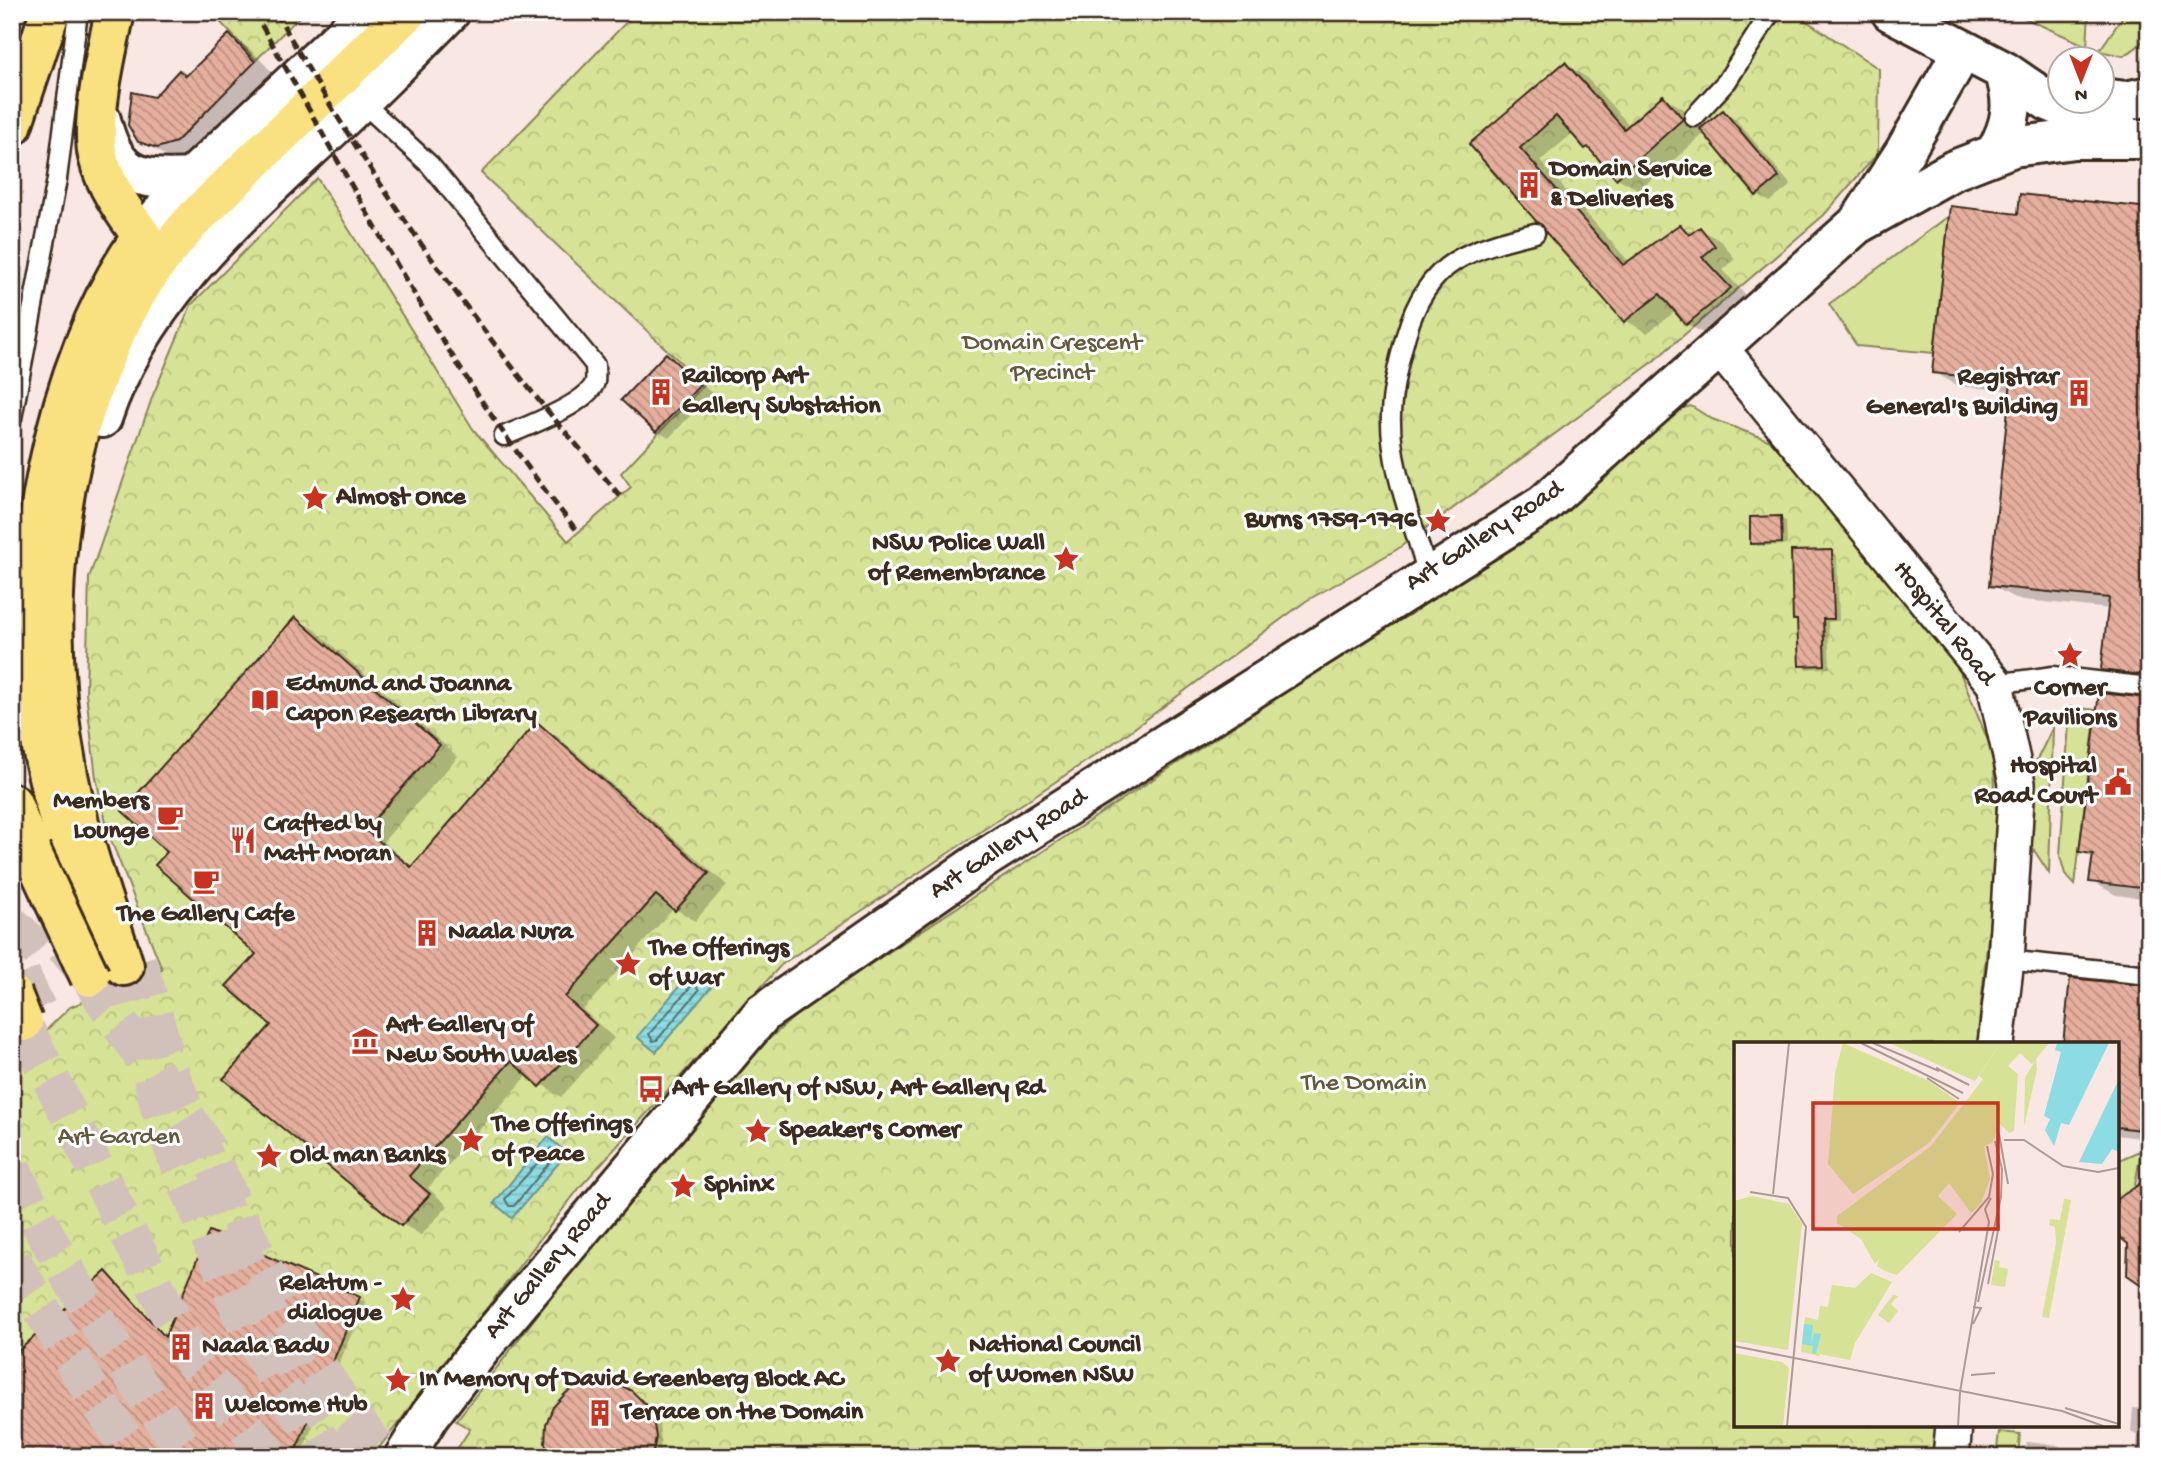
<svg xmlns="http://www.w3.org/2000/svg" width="2161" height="1469" font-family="'Gochi Hand',sans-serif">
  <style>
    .green { fill: #d6e295; stroke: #88865a; stroke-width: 2 }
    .park { fill: url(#park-crowns); stroke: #88865a; stroke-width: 2 }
    .water { fill: url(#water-rules); stroke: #6b9594; stroke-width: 2 }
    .shadow { fill: #0003 }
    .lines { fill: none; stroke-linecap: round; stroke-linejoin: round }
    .shore { stroke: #5b716d; stroke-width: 2 }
    .building { fill: url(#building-back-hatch); stroke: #3b2a1e; stroke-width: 2 }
    .tertiary-tunnel { stroke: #d2c1bb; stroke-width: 38; stroke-dasharray: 38 19; stroke-linecap: butt }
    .secondary-tunnel { stroke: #d2c1bb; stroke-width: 38; stroke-dasharray: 38 19; stroke-linecap: butt }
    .motorway-tunnel { stroke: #d2c1bb; stroke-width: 38; stroke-dasharray: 38 19; stroke-linecap: butt }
    .service-casing { stroke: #3b2a1e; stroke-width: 23 }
    .minor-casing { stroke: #3b2a1e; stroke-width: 40 }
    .tertiary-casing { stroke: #3b2a1e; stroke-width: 44 }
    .primary-casing { stroke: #3b2a1e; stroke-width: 44 }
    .motorway-casing { stroke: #3b2a1e; stroke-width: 44 }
    .service { stroke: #fff; stroke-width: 18 }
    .minor { stroke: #fff; stroke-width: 35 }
    .tertiary { stroke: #fff; stroke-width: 38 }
    .primary { stroke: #fae180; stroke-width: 38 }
    .motorway { stroke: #fae180; stroke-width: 38 }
    .rail { stroke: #3b2a1e; stroke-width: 5; stroke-dasharray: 10 5; stroke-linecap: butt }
    .motorway-bridge-casing { stroke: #3b2a1e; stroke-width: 44; stroke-linecap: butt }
    .motorway-bridge { stroke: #fae180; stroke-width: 38 }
    .labels { text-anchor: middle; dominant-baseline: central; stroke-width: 6; stroke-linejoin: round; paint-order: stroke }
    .poi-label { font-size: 26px; font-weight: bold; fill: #3b2a1e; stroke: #fff; text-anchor: start }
    .park-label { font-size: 26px; fill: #62583c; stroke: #fff }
    .street-label { font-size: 26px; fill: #3b2a1e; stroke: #fff }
    .inset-road { fill: none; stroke: #ac9b94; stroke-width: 2 }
    .view { fill: #c8321e; fill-opacity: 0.15; stroke: #c8321e; stroke-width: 3.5 }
    .inset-edge { fill: none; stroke: #3b2a1e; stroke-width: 3.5 }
  </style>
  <defs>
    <pattern id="park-crowns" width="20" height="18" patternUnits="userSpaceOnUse" patternTransform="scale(1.75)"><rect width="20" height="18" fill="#d6e295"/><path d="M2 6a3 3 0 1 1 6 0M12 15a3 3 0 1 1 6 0" fill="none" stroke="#b9c280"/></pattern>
    <pattern id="water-rules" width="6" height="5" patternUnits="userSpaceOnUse" patternTransform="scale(1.75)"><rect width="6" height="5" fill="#8bdce3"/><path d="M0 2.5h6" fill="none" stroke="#79bdc2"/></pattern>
    <pattern id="building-back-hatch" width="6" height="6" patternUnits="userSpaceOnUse" patternTransform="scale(1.75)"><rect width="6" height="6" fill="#e6af9d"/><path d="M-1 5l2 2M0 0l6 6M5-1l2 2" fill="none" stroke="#bc8f7f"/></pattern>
  </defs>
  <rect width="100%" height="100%" fill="#f8e7e2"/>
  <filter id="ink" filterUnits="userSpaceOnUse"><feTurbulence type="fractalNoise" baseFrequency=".0143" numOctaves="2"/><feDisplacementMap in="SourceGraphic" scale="14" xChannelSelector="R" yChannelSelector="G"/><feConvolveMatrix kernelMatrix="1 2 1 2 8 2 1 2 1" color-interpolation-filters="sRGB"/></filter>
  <g filter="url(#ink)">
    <!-- green -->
    <path class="green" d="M2011 12H2089L2087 46Z
      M2126 12H2149C2149 36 2144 45 2123 56L2099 51Z
      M1949 216 1934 353 1857 346 1829 304Z
      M2070 707 2096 710 2075 885 2065 874 2060 856Z
      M2053 727 2049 873 2028 841V778Z
      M2137 1152H2149L2140 1157 2134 1191 2117 1199V1161Z
      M1999 1432 2020 1434 2018 1457H1996Z"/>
    <!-- park -->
    <path class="park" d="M211 12H304L256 60Z
      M636 12H1793L1879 69 1878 153 1824 215 1649 365 1396 550 1306 601 1121 738 782 964 581 1186 372 1457H12V1078L25 1051 70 1007 162 969 109 835 96 778 86 693 89 578 153 395 191 305 317 178 473 429 568 541 631 487 621 473 704 385 481 173Z
      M1691 406 1712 419 1771 441 1946 638 1993 753 1998 839 1977 1044H1736V1425H1940L1937 1457H452L470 1429 456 1421 607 1224 755 1051 808 1005 1500 552 1606 478 1671 411Z"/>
    <!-- water -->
    <path class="water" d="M692 971 711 987 656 1052 637 1037Z
      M548 1137 567 1153 512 1218 494 1203Z"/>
    <!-- shadow -->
    <path class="shadow" d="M230 36 249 48 274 74 196 153 177 159 168 158 133 134 130 125 179 72 188 77Z
      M1565 64 1586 77 1630 126 1663 97 1684 109 1701 131 1723 112 1736 120 1791 185 1770 202 1757 195 1705 133 1639 190 1617 178 1573 133 1540 161 1630 263 1680 226 1694 233 1700 229 1722 242 1735 259 1723 270 1751 301 1708 336 1687 324 1676 311 1647 333 1625 320 1472 144Z
      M2149 209V686L2128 683 2103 669 2110 609 2016 599 1991 585 2012 391 1958 386 1934 372 2020 215Z
      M666 355 712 393 669 438 657 431Z
      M1780 518 1786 521 1787 545 1758 546 1752 543Z
      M1831 552 1837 555 1839 621 1828 622 1830 668 1806 669 1801 665 1799 621 1795 619Z
      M296 619 315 630 458 757 383 842 413 867 537 724 557 736 727 885 695 921 674 908 583 1010 614 1038 561 1097 528 1075 428 1188 448 1206 421 1235 402 1224 273 1025 258 954 170 852Z
      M2149 699V899L2116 895 2091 881 2094 859 2080 851Z
      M2149 986V1288L2131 1277 2127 1270 2140 1163 2148 1139 2117 1135V1044Z
      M210 1233 365 1302 300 1457H244L106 1273 167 1337Z
      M2146 1379H2149V1457H2135L2138 1436 2131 1432 2133 1408 2143 1409Z
      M616 1385 638 1397 650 1409 659 1424 661 1441 658 1457H551Z
      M2026 1442 2057 1445 2063 1448 2062 1457H2025Z"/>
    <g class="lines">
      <!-- shore -->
      <path class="shore" d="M694 983 699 990 657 1040 653 1041 649 1034Z
        M551 1148 555 1156 514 1206H509L505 1199Z"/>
    </g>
    <!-- building -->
    <path class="building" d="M229 34 255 62 176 142 157 148 138 142 128 125 132 92 154 97 179 70 186 76Z
      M1565 62 1624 129 1663 95 1683 119 1616 179 1588 147 1585 149 1556 116 1520 148 1623 265 1680 224 1689 235 1700 227 1715 246 1702 257 1731 288 1686 325 1660 294 1624 322 1469 144Z
      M1723 110 1779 177 1756 196 1700 129Z
      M2020 194 2149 208V586L2144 630 2149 631V676L2101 670 2109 598 1989 586 2011 381 1932 373 1950 206 2018 214Z
      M666 353 700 385 656 432 621 400Z
      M1781 516 1782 543 1750 544V517Z
      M1832 550 1834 619H1823L1825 665 1799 666 1797 620H1793L1791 551Z
      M295 617 440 745 365 830 411 867 537 722 709 873 675 911 656 895 565 997 596 1025 540 1087 511 1061 409 1176 430 1194 401 1226 223 1079 271 1025 226 986 256 954 155 865 167 852 122 811Z
      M2099 693 2149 698V889L2089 882 2093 854 2079 852Z
      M2070 978 2149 986V1131L2117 1127V1044H2063Z
      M2149 1178V1290L2127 1275 2128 1244 2117 1235V1199Z
      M209 1231 360 1297 293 1457H12V1357L106 1271 165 1337Z
      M599 1381 616 1383 632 1391 645 1404 653 1419 656 1437 652 1457H550L545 1443 546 1424 553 1407 566 1393 582 1384Z"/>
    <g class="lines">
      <!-- tertiary-tunnel -->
      <path class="tertiary-tunnel" d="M138 961 172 1078 269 1317 301 1380 357 1457"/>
      <!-- secondary-tunnel -->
      <path class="secondary-tunnel" d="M12 951 41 920 56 879
        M12 1000 51 982 91 949"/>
      <!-- motorway-tunnel -->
      <path class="motorway-tunnel" d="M124 966 161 1113 176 1157 247 1327 283 1391 333 1457
        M90 977C121 1033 165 1081 198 1135 217 1165 230 1200 245 1231 285 1312 325 1390 386 1457
        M26 1030 193 1361 270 1457
        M12 1169C61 1271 123 1365 190 1457
        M12 1261 92 1392 136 1457"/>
      <defs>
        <path id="service" d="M361 101 430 165 595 365C595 369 596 377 595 382 588 404 525 427 504 436
          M1694 117 1727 81 1771 12
          M12 418 57 179 78 12
          M1428 575C1414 523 1389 469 1391 414 1392 388 1399 360 1406 335 1414 307 1428 278 1455 261 1480 246 1507 240 1535 233
          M1995 684 2053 676 2149 687
          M2006 960 2149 975"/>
        <path id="minor" d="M1719 347 1995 684 2017 783 2006 960 1996 1044
          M1951 1457 1954 1425"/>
        <path id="tertiary" d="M1891 12 2004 71 2048 101 2120 131
          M2102 98 2126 101 2149 96
          M101 120C115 177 137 181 191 178
          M1996 152C2012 123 2015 103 2004 71
          M1862 217 1905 151 1963 50
          M142 236 191 178 368 12
          M102 418C141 300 239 215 328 132 370 93 410 53 450 12
          M404 1457 430 1415 483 1346 763 1013 987 857 1544 504 1856 225 1954 170 2013 147 2074 139H2149"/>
        <path id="primary" d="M96 941C74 869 50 800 38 726 15 573 51 363 142 236 124 212 105 185 98 156 90 119 107 50 115 12"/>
        <path id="motorway" d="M12 126 50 12
          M12 803 31 851
          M124 966C106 909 85 852 72 794 36 630 50 442 136 295 152 267 173 243 194 219L407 12"/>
      </defs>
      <!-- service casing -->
      <use href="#service" class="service-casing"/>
      <!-- minor casing -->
      <use href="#minor" class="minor-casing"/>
      <!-- tertiary casing -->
      <use href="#tertiary" class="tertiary-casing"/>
      <!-- primary casing -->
      <use href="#primary" class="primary-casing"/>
      <!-- motorway casing -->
      <use href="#motorway" class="motorway-casing"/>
      <!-- service -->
      <use href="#service" class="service"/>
      <!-- minor -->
      <use href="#minor" class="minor"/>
      <!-- tertiary -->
      <use href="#tertiary" class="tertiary"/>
      <!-- primary -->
      <use href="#primary" class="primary"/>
      <!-- motorway -->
      <use href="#motorway" class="motorway"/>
      <!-- rail -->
      <path class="rail" d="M254 12C356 190 448 373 578 532
        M276 12C347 140 430 263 521 378 552 418 587 456 620 496"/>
      <defs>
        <path id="motorway-bridge" d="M31 851 90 977
          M12 994 23 1022"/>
      </defs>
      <!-- motorway-bridge casing -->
      <use href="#motorway-bridge" class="motorway-bridge-casing"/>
      <!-- motorway-bridge -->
      <use href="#motorway-bridge" class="motorway-bridge"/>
    </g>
  </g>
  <!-- icons -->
  <defs>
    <symbol id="building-bare" viewBox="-9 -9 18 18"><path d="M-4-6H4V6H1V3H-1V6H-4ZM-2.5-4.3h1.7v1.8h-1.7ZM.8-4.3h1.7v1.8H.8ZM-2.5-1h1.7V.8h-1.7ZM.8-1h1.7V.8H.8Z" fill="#c8321e" stroke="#fff" stroke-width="2.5" paint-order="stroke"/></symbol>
    <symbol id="sight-bare" viewBox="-9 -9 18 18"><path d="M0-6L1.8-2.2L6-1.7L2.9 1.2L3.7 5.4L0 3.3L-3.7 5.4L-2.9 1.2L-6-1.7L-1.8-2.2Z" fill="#c8321e" stroke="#fff" stroke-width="2.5" paint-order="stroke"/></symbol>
    <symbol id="library-bare" viewBox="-9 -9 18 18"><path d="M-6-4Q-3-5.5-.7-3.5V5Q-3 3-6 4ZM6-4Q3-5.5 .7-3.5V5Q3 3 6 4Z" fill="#c8321e" stroke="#fff" stroke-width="2.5" paint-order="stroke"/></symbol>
    <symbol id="civic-bare" viewBox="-9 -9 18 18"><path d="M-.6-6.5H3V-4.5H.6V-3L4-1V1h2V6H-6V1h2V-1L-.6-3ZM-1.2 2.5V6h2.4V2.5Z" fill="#c8321e" stroke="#fff" stroke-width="2.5" paint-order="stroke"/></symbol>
    <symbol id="cafe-bare" viewBox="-9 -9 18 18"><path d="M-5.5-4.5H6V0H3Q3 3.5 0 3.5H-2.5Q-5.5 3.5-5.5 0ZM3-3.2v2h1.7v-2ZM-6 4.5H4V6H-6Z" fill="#c8321e" stroke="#fff" stroke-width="2.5" paint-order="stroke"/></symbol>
    <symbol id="restaurant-bare" viewBox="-9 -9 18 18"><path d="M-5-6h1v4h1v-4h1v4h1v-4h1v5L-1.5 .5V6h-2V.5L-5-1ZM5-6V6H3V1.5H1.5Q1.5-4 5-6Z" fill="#c8321e" stroke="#fff" stroke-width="2.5" paint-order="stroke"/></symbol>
    <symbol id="museum-bare" viewBox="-9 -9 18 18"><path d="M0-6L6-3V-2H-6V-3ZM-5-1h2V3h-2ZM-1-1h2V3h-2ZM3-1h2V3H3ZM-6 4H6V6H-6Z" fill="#c8321e" stroke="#fff" stroke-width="2.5" paint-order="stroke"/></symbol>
    <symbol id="bus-bare" viewBox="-9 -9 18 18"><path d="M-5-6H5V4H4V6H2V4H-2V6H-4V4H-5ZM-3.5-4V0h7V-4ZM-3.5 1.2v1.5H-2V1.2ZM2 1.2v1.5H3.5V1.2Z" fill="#c8321e" stroke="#fff" stroke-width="2.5" paint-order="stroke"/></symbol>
  </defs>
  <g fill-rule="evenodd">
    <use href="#building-bare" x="1510" y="166" width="38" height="38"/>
    <use href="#building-bare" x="642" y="373" width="38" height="38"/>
    <use href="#building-bare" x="2060" y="374" width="38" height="38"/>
    <use href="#sight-bare" x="296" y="479" width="38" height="38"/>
    <use href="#sight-bare" x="1419" y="502" width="38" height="38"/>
    <use href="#sight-bare" x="1047" y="540" width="38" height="38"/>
    <use href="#sight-bare" x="2051" y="636" width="38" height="38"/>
    <use href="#library-bare" x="246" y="681" width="38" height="38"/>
    <use href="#civic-bare" x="2099" y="763" width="38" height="38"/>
    <use href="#cafe-bare" x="151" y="798" width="38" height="38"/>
    <use href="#restaurant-bare" x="224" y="821" width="38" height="38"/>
    <use href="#cafe-bare" x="187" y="862" width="38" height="38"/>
    <use href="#building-bare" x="408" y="914" width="38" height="38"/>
    <use href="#sight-bare" x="609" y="945" width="38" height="38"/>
    <use href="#museum-bare" x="346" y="1022" width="38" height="38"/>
    <use href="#bus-bare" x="632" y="1070" width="38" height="38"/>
    <use href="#sight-bare" x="739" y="1112" width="38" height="38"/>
    <use href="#sight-bare" x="452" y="1121" width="38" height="38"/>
    <use href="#sight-bare" x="250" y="1137" width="38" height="38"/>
    <use href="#sight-bare" x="664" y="1167" width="38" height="38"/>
    <use href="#sight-bare" x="384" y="1280" width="38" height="38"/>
    <use href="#building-bare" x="162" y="1328" width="38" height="38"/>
    <use href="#sight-bare" x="929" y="1342" width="38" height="38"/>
    <use href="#sight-bare" x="379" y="1361" width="38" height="38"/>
    <use href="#building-bare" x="185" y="1387" width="38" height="38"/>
    <use href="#building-bare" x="581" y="1394" width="38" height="38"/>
  </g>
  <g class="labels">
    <!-- poi labels -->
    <g class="poi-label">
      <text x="1550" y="170">Domain Service<tspan x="1550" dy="30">&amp; Deliveries</tspan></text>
      <text x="682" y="377">Railcorp Art<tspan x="682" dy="30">Gallery Substation</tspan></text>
      <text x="2058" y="378" text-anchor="end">Registrar<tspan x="2058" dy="30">General's Building</tspan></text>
      <text x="336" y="498">Almost Once</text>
      <text x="1417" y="521" text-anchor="end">Burns 1759-1796</text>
      <text x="1045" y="544" text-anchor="end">NSW Police Wall<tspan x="1045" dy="30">of Remembrance</tspan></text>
      <text x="286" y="685">Edmund and Joanna<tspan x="286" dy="30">Capon Research Library</tspan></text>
      <text x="2070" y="689" text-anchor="middle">Corner<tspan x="2070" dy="30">Pavilions</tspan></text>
      <text x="2097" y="767" text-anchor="end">Hospital<tspan x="2097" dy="30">Road Court</tspan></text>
      <text x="149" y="802" text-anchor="end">Members<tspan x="149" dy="30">Lounge</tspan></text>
      <text x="264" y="825">Crafted by<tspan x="264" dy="30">Matt Moran</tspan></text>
      <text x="206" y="915" text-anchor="middle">The Gallery Cafe</text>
      <text x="448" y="933">Naala Nura</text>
      <text x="649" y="949">The Offerings<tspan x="649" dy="30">of War</tspan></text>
      <text x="386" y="1026">Art Gallery of<tspan x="386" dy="30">New South Wales</tspan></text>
      <text x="672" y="1089">Art Gallery of NSW, Art Gallery Rd</text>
      <text x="492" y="1125">The Offerings<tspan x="492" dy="30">of Peace</tspan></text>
      <text x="779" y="1131">Speaker's Corner</text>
      <text x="290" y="1156">Old man Banks</text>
      <text x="704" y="1186">Sphinx</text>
      <text x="382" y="1284" text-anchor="end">Relatum -<tspan x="382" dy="30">dialogue</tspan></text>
      <text x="969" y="1346">National Council<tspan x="969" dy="30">of Women NSW</tspan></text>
      <text x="202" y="1347">Naala Badu</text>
      <text x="419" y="1380">In Memory of David Greenberg Block AC</text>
      <text x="225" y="1406">Welcome Hub</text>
      <text x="621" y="1413">Terrace on the Domain</text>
    </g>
    <!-- park labels -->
    <g class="park-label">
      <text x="1052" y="344">Domain Crescent<tspan x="1052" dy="30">Precinct</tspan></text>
      <text x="1364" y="1084">The Domain</text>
      <text x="119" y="1138">Art Garden</text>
    </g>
    <!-- street labels -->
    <g class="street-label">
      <text transform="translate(1485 537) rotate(-33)">Art Gallery Road</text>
      <text transform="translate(1943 624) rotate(52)">Hospital Road</text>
      <text transform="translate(1009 845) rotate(-33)">Art Gallery Road</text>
      <text transform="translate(549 1267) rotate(-50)">Art Gallery Road</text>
    </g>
  </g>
  <!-- overview -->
  <g transform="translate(1734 1042)">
    <rect width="385" height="385" fill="#f8e7e2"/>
    <path d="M155 1H267L241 39ZM302 17 303 27 290 85 291 36ZM86 264 94 265 85 314 67 310 71 275 84 278Z" fill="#d6e295"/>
    <path d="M109 1 195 39 226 61 195 101 119 152 94 122 101 31ZM267 1H315L298 22 286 11 274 24 284 32 280 89 275 91 266 82 258 101 250 104 256 137 247 161 237 171 215 141 204 154 223 172 163 233 151 229 143 224 145 217 141 222 127 197 103 181V174L197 104 249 37 245 34ZM18 154 55 162 68 182 54 308 0 299V159ZM330 157 337 158 315 276 308 275 322 201 321 185 315 183 316 177 326 178ZM261 218 266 219 265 225 274 227 271 245 257 243ZM137 231 158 240 121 301 116 318 85 312 98 243 121 246ZM159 253 164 254 157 262 164 269 155 281 144 273ZM0 311 48 320 55 326 49 384H0Z" fill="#d6e295"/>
    <path d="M323 1H375L335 83 327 81 320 104 311 88 316 77 310 74 327 10 321 8ZM385 37V110L378 107 368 122 345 120ZM70 282 79 283 77 302 80 291 87 292 82 312 78 311 79 304 68 302Z" fill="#8bdce3"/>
    <path class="inset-road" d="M127 1 229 51M139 1 205 29M202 26 235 43M193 36 225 57M265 92 274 142M270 98H290L329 124 364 130 385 126M16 150 54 156 72 185 53 384M39 152 55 1M225 190 255 155 259 132 253 104M254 242 265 183M244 260 267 155 268 127 261 99M239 282 247 266 239 265M0 304 328 369 369 384M237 333 261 331M226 350 255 180 251 167 257 156M331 366 385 382M224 384 226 350"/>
    <path class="view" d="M79 61H264V187H79Z"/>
    <rect width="385" height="385" class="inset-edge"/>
  </g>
  <!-- margin -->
  <rect width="2161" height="1469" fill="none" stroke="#fff" stroke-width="42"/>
  <rect x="21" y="21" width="2119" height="1427" fill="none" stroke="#3b2a1e" stroke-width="2.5" filter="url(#ink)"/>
  <!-- north arrow -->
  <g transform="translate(2081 80) rotate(180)"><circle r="33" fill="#ffffff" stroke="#b1aaa5" stroke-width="2"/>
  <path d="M0-5L12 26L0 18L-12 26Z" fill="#c8321e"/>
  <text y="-10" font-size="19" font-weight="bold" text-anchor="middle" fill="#3b2a1e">N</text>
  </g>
</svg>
